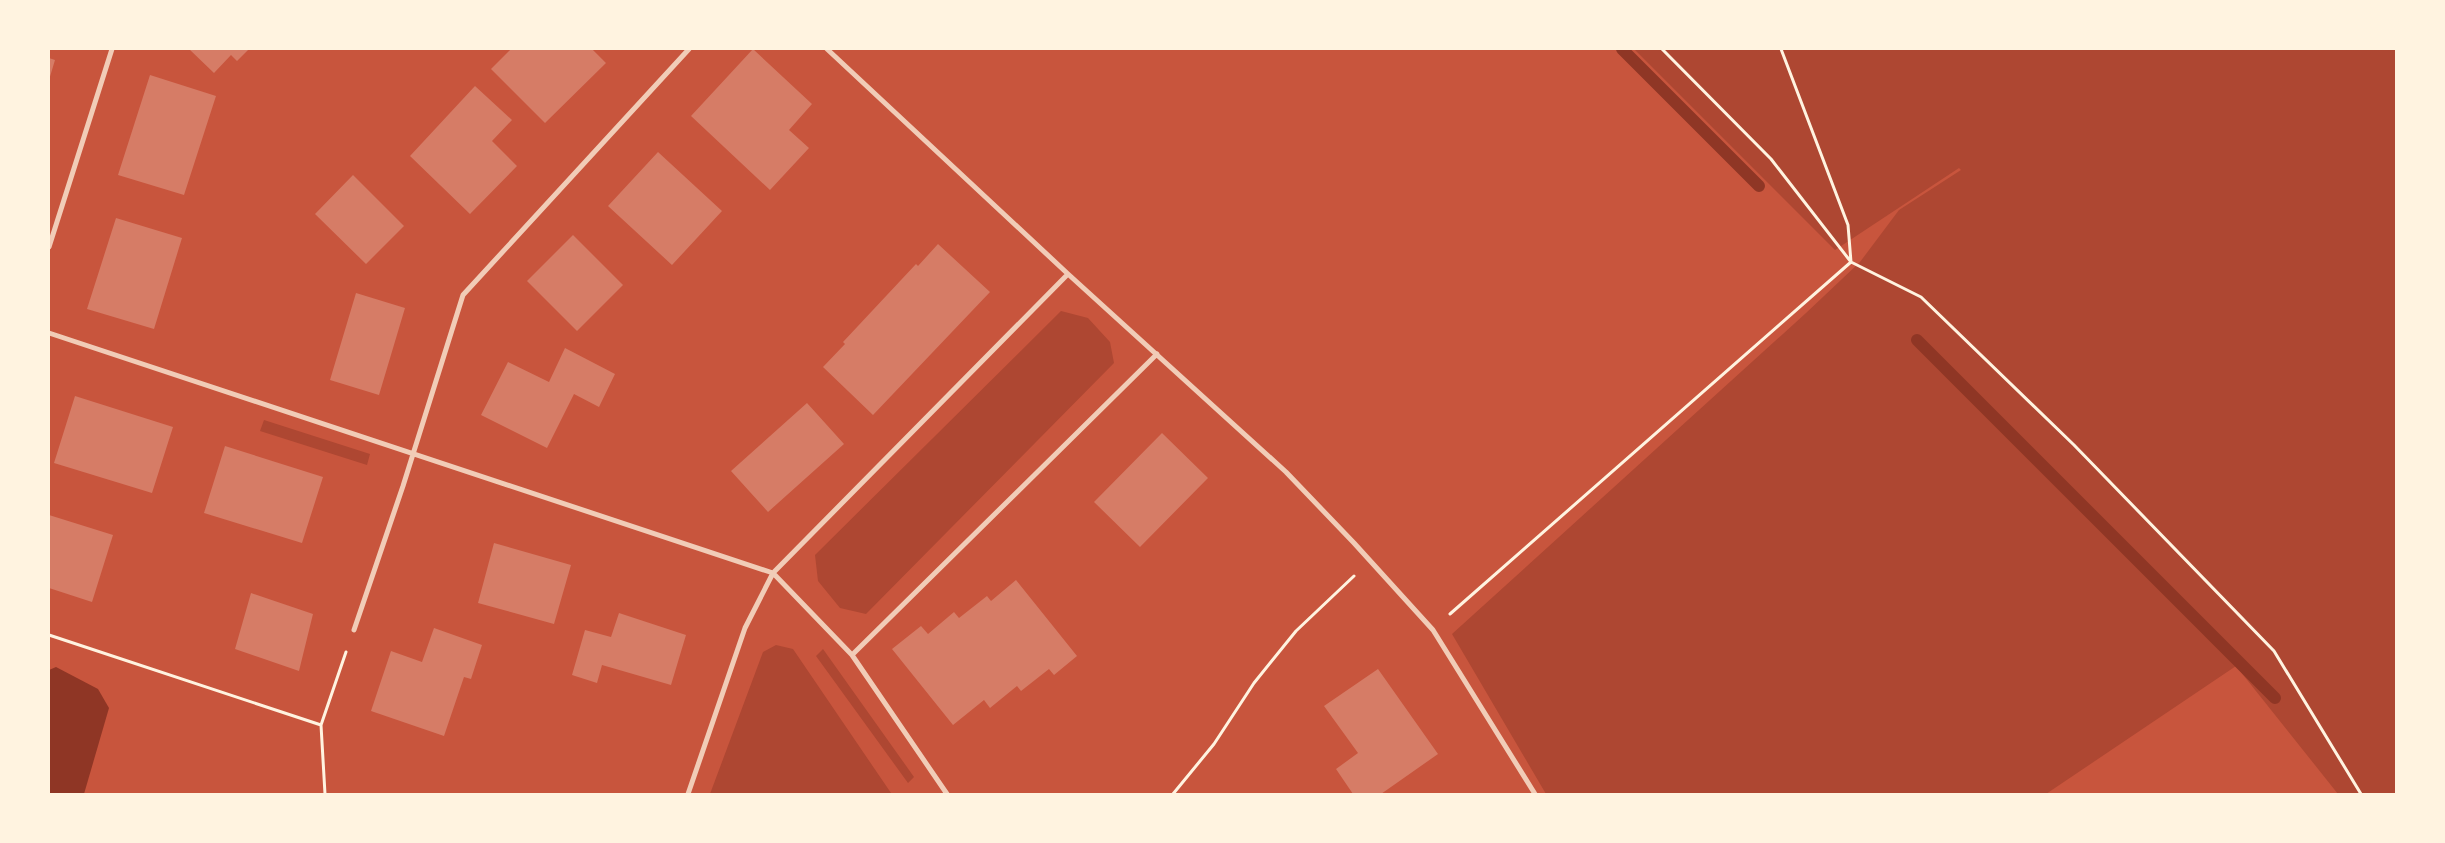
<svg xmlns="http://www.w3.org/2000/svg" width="2445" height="843" font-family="'Varela Round',sans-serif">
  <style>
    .green { fill: #ae4732 }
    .water { fill: #8f3625 }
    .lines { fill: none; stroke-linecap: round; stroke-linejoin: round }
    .stream { stroke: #8f3625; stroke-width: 12 }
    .building { fill: #d67c66 }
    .path { stroke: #fff3e0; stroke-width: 3 }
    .minor { stroke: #f1ccb7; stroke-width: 5 }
  </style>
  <rect width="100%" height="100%" fill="#c8553d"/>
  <!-- green -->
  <path class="green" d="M1634 49H2396V794H2338L2236 666 2046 794H1546L1452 634 1806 313 1860 262 1899 210 1961 170 1959 168 1835 250Z
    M1061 311 1088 318 1110 342 1114 363 866 614 840 608 818 581 815 555Z
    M264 420 370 454 367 465 260 431Z
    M776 645 793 649 891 793 710 794 763 652Z
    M823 649 914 777 908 783 816 656Z"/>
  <!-- water -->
  <path class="water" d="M56 667 98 689 109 708 84 794H49V670Z"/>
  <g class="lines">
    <!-- stream -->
    <path class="stream" d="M1622 49 1759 186
      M1917 340 2275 698"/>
  </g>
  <!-- building -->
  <path class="building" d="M189 49H249L237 61 231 55 214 73Z
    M511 49H592L606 63 545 123 491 69Z
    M753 49 812 104 789 130 809 148 770 190 691 116Z
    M49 58 55 60 49 80Z
    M150 75 216 96 184 195 118 175Z
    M475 86 512 120 492 141 517 166 470 214 410 156Z
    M658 152 722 211 672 265 608 206Z
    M353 175 404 226 366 264 315 214Z
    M116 218 182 238 154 329 87 309Z
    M573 235 623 285 577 331 527 281Z
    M938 244 990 292 873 415 823 367 845 344 843 342 916 264 918 266Z
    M356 293 405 308 379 395 330 380Z
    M565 348 615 374 599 407 574 394 547 448 481 415 508 362 549 382Z
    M75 396 173 427 152 493 54 463Z
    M807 403 844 444 768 512 731 471Z
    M1162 433 1208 478 1140 547 1094 502Z
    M225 446 323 477 302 543 204 513Z
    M49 515 113 535 92 602 49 588Z
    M494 543 571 565 554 624 478 603Z
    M1016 580 1077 656 1054 675 1049 669 1021 691 1017 686 990 708 984 700 953 725 892 649 921 626 928 634 954 612 959 618 987 596 991 601Z
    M251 593 313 614 299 671 235 649Z
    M619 613 686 635 671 685 602 665 597 683 572 675 585 630 611 637Z
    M434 628 482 645 471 679 464 677 444 736 371 711 391 651 422 662Z
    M1378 669 1438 754 1381 794H1353L1336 769 1358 753 1324 706Z"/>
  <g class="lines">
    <!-- path -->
    <path class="path" d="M1662 49 1771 159 1851 262 1921 297 2074 445 2274 651 2361 794
      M1450 614 1851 262 1848 225 1781 49
      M49 635 321 725
      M325 794 321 725 346 652
      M1173 794 1214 744 1254 683 1296 631 1354 576"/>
    <!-- minor -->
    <path class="minor" d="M827 49 1068 274 1286 472 1354 543 1433 630 1535 794
      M49 247 112 49
      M49 333 773 573 852 655 947 794
      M354 630 403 486 463 295 689 49
      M852 655 1157 354
      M688 794 745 628 773 573 1068 274"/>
  </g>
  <!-- border -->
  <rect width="2445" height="843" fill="none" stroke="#fff3e0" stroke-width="100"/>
</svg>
